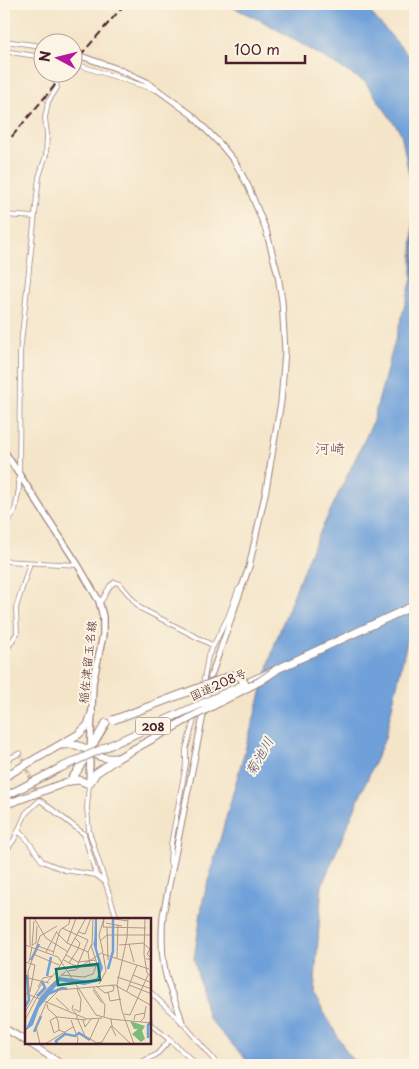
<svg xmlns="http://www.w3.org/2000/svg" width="419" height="1069" font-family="'Playpen Sans','Klee One',sans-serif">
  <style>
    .water { fill: #6fa0d9; stroke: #5c6082 }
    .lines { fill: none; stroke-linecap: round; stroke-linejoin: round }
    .minor-tunnel { stroke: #d2bda9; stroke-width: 4; stroke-dasharray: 4 2; stroke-linecap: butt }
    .minor-casing { stroke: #9f827a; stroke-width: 5.5 }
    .tertiary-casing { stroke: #9f827a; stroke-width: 7 }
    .secondary-casing { stroke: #9f827a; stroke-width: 8 }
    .primary-casing { stroke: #9f827a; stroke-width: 8 }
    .trunk-casing { stroke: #9f827a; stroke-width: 9 }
    .minor { stroke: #fff; stroke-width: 4 }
    .tertiary { stroke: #fff; stroke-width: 5 }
    .secondary { stroke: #fff; stroke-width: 5.5 }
    .primary { stroke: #fff; stroke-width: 6 }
    .trunk { stroke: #fff; stroke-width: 7 }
    .rail { stroke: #4a1f2b; stroke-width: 2; stroke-dasharray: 8 4; stroke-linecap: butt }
    .trunk-bridge-casing { stroke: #9f827a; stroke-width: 9; stroke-linecap: butt }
    .trunk-bridge { stroke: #fff; stroke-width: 7 }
    .labels { text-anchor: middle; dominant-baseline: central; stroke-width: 4; stroke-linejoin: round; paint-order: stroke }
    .shield { fill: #fcf5e5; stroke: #7f5f63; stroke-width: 1 }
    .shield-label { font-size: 11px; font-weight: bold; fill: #4a1f2b }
    .street-label { font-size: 12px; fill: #4a1f2b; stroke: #fcf5e5 }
    .water-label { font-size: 14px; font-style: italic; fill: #595371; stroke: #fcf5e5 }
    .quarter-label { font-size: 15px; fill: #7a4a5b; stroke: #fcf5e5 }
    .inset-river { fill: none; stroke: #6fa0d9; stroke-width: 2.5 }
    .inset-road { fill: none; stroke: #b0968a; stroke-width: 1 }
    .view { fill: #0f766e; fill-opacity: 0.15; stroke: #0f766e; stroke-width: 2.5 }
    .inset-edge { fill: none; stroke: #4a1f2b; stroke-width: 2.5 }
  </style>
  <rect width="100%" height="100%" fill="#fcf5e5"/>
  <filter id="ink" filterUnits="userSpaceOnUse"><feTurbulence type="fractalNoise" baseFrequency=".02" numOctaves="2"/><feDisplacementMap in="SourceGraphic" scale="10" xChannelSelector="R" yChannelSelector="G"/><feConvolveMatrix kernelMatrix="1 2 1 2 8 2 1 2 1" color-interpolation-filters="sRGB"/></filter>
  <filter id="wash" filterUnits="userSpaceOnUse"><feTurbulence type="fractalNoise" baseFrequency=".0096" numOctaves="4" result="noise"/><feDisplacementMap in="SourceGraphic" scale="20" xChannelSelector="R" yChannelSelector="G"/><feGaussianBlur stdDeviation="1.12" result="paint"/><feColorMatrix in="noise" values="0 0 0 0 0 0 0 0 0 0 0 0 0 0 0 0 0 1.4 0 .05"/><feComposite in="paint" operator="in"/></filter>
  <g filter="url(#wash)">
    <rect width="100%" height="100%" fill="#f4e5c9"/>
    <!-- water -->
    <path class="water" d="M226 4H363L415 63V595L409 633 385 738 322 885 314 995 349 1056 359 1065H251L208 1018 194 959 203 900 275 643 310 553 372 424 412 279 413 194 401 133 365 82 266 23Z"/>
  </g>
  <g filter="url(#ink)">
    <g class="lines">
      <!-- minor-tunnel -->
      <path class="minor-tunnel" d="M20 753 40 800"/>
      <defs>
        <path id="minor" d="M4 41 42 46
          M4 51 42 57
          M72 63 156 90
          M4 215 34 217
          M4 527 15 511 19 488 20 353 39 177 46 155 47 134 45 118 48 102 57 88 54 72
          M4 561 78 565
          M99 601 102 600 110 586 115 582 120 584 140 608 212 645
          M4 654 17 633 16 608 30 563
          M198 705 204 679 208 656 228 617 238 590 242 586
          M4 761 20 753
          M89 784 87 808 89 831 117 919
          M18 831 26 838 42 861 64 870 96 875
          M4 853 14 840 26 813 40 800 84 834 96 875 105 882
          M172 869 170 862 171 844 186 764V749L195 716
          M150 992 182 1022 218 1065
          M150 1024 170 1040 197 1065
          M135 1065 156 1055 170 1040"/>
        <path id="tertiary" d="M72 53 118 69 147 82 192 115 221 145 235 162 248 186 266 230 278 275 282 301 285 351 281 402 266 490 249 567 211 676 163 915C161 940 161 965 170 989 174 1000 179 1010 182 1022"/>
        <path id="secondary" d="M4 451 78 565 99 601 103 617V635L93 683 89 784"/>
        <path id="primary" d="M4 1028 26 1041
          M29 1043 63 1065"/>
        <path id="trunk" d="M245 684 415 605
          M63 745C88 741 92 761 115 758
          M4 777 79 734 88 725 92 713
          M70 781 76 773 106 723
          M4 797 60 768
          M4 805 70 781 79 780 89 784 96 773 118 758"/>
      </defs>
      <!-- minor casing -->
      <use href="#minor" class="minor-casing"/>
      <!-- tertiary casing -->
      <use href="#tertiary" class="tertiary-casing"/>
      <!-- secondary casing -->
      <use href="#secondary" class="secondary-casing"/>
      <!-- primary casing -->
      <use href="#primary" class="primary-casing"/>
      <!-- trunk casing -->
      <use href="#trunk" class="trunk-casing"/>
      <!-- minor -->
      <use href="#minor" class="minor"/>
      <!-- tertiary -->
      <use href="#tertiary" class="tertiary"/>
      <!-- secondary -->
      <use href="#secondary" class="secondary"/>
      <!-- primary -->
      <use href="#primary" class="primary"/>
      <!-- trunk -->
      <use href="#trunk" class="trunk"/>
      <!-- rail -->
      <path class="rail" d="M72 65 125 4
        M4 146 66 72"/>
      <defs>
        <path id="trunk-bridge" d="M118 758 188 719 260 681 275 671
          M60 768 245 684 240 676 233 675 113 720"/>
      </defs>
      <!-- trunk-bridge casing -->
      <use href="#trunk-bridge" class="trunk-bridge-casing"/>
      <!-- trunk-bridge -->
      <use href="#trunk-bridge" class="trunk-bridge"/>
    </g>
  </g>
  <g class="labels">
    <!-- shield labels -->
    <rect class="shield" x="135.5" y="717.5" width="35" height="17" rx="4"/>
    <g class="shield-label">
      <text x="153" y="726">208</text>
    </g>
    <!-- street labels -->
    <g class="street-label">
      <text transform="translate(87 662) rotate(-84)">稲佐津留玉名線</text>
      <text transform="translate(218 684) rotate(-24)">国道208号</text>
    </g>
    <!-- water labels -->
    <g class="water-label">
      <text transform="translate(259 756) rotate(-60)">菊池川</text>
    </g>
    <!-- quarter labels -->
    <g class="quarter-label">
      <text x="330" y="447">河崎</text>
    </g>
  </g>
  <!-- overview -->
  <g transform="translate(25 918)">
    <rect width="126" height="126" fill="#f4e5c9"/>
    <path d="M105 103 120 108 117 113 120 121 116 124 107 116 113 111H109Z" fill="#7cbb7b"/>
    <path d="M70 0H72V31L78 50 72 64 59 67 35 63 14 90 8 107 0 113 15 79 34 59 64 63 72 60 75 50 67 21 69 26Z" fill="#6fa0d9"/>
    <path class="inset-river" d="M6 42 14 26M83 51 88 33V1M22 58 26 39M23 76 37 70 42 71M12 78 20 70 17 63M0 89 4 82 2 57M9 114 16 98M123 120V107L127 103M32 126 31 123 40 116 50 118 54 115 65 122"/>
    <path class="inset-road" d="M9 0 21 20 43 34M83 0 103 3M120 0 119 36 122 55 127 59M79 1 78 9 121 10M81 5 97 8M82 9 83 42M37 10 63 22 51 51M31 14 42 25 63 34M53 14 60 16 66 0M75 23 82 17H127M42 25 51 0M104 26 109 44M119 26 125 31 122 36 127 41H121M0 27 33 39 71 97 86 101M7 27 11 25 12 8M67 27 68 0M94 27 119 25M5 28V0M7 28 9 3M13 28 29 34M21 34 32 13M8 36 34 47M28 36 35 12 44 6 45 0M78 36 124 51M41 37 53 44 71 42M92 40 93 7M39 42 44 45 53 31 55 25 50 20M0 44 10 47 5 74M4 44 7 29M44 45 53 49 71 48M65 48 63 34 67 26M43 53 50 52 78 34 74 17 79 0M36 57 59 59 68 56 72 46 66 27M108 57 127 65M92 59 127 71M3 60 24 65M21 65 32 53 61 0M74 66 81 53 78 35M92 67 97 93 109 126M92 67 102 20 103 0M104 67 127 76M71 68 80 75 88 73 89 69 86 67M13 69 18 60 28 58M68 69 80 87 79 99M68 72 77 85M102 73 112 47M83 74 85 83 96 81M0 75 62 101 77 100M4 75 3 54 15 18 32 8M31 80 44 92M22 86 23 91 32 99 61 102M48 87 47 91 52 97V102M49 91 55 94 56 81 52 71M0 94 17 65M99 96 105 97 123 57M85 101 127 105M86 101 87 108 106 126M0 102 11 81 41 53M25 102 29 115 34 112 41 115M26 102 31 99 33 103 34 112M46 102 53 121 52 126M53 102 60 118 72 125 77 124 86 108 91 118M58 102 60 109 67 100M109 102 110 97 120 95M115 104 119 100 121 88M65 121 74 101M15 126 11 109 21 85 34 72 90 67 127 88M20 126 48 109"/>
    <path class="view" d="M73 46 75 62 33 67 31 51Z"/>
    <rect width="126" height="126" class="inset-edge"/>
  </g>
  <!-- margin -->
  <rect width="419" height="1069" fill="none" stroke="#fcf5e5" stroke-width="20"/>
  <!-- north arrow -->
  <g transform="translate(58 58) rotate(277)"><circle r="24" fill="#fcf5e5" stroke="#b59f9b"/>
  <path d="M0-4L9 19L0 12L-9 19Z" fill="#b5179e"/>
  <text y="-8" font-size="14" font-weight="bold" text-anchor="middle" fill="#4a1f2b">N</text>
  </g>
  <!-- scale -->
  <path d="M226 55v8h79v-8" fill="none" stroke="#4a1f2b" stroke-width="2.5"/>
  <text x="234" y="55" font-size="15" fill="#4a1f2b" stroke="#fcf5e5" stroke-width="4" paint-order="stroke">100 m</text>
</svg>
